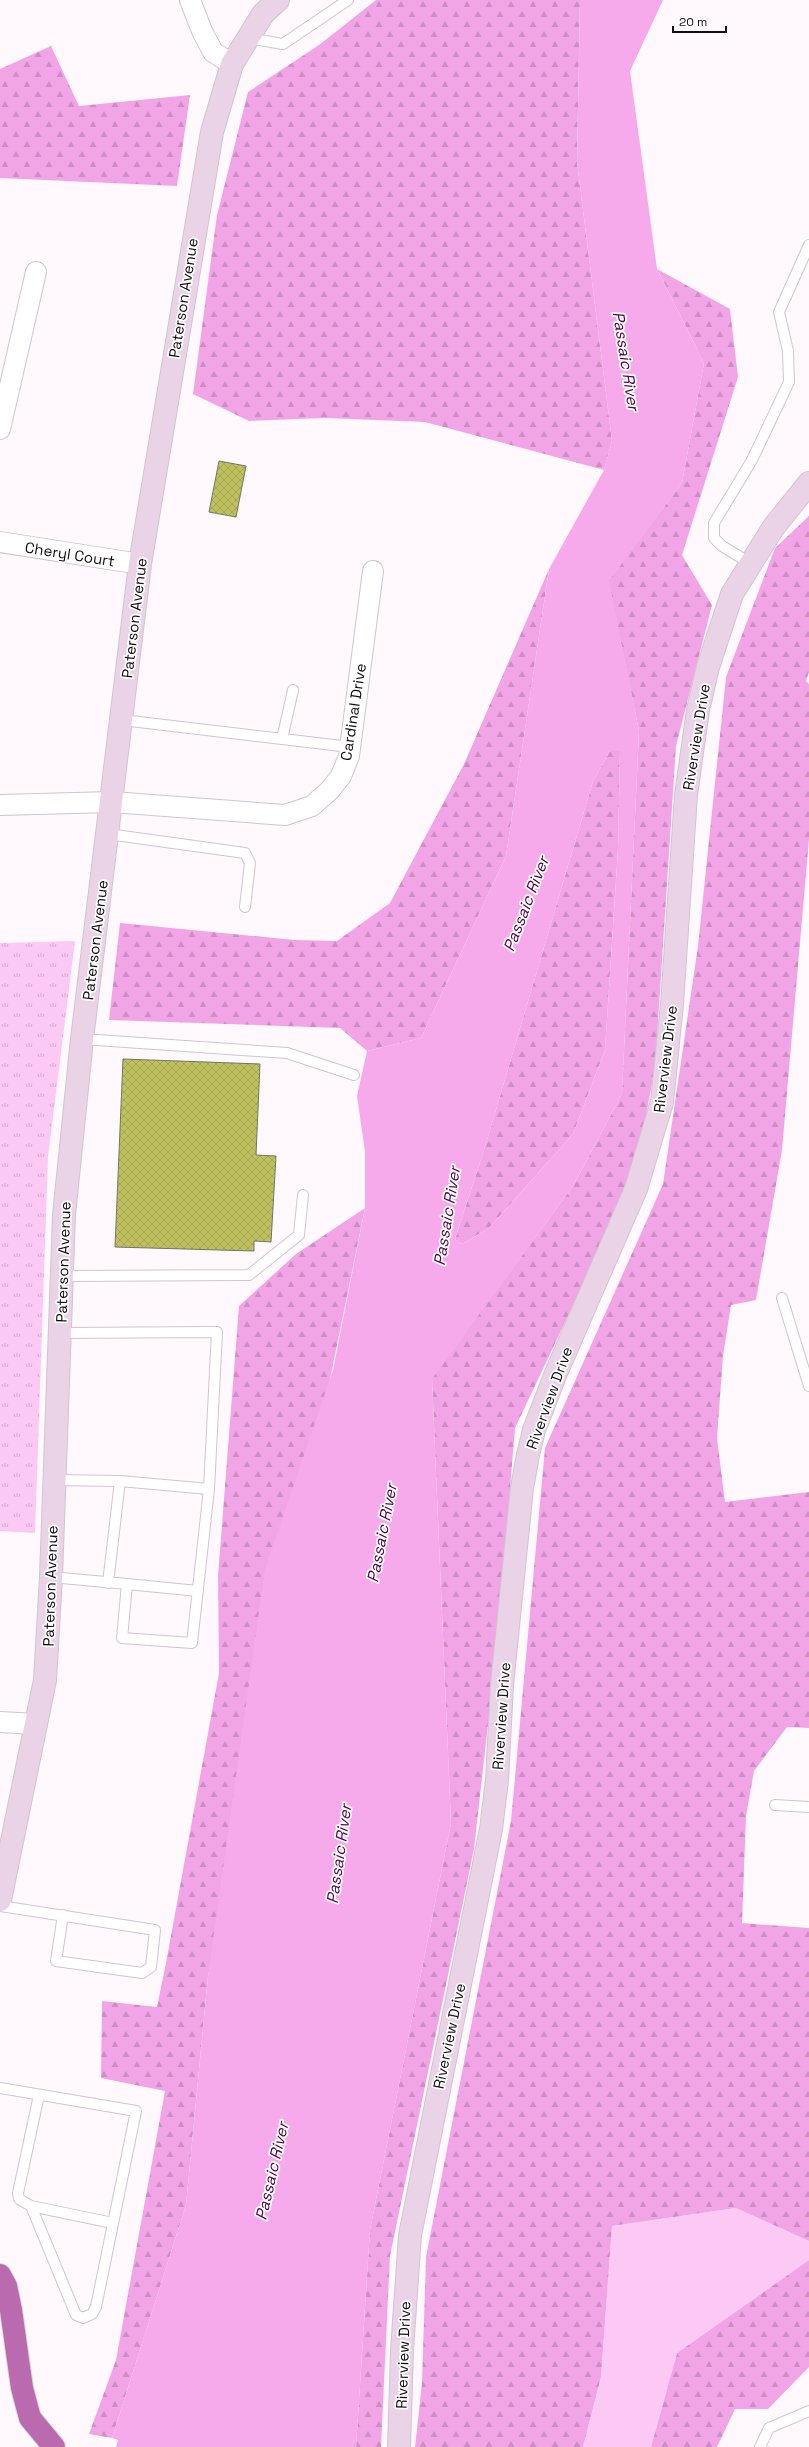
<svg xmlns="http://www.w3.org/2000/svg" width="809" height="2447" font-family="'Space Grotesk',sans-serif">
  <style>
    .green { fill: #fcc9f4 }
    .forest { fill: url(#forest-firs) }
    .park { fill: url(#park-tufts) }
    .water { fill: #f6aaeb; fill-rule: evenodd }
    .building { fill: url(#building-cross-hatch); stroke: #737469 }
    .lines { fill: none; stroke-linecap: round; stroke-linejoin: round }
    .lane-casing { stroke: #d0c5ce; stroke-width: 12 }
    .street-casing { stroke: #d0c5ce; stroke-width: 22 }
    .secondary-casing { stroke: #d0c5ce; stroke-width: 24 }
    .highway-casing { stroke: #d9d8d9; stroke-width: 24 }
    .lane { stroke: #fff; stroke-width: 10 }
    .street { stroke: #fff; stroke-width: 20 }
    .secondary { stroke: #ead3e7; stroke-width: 22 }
    .highway { stroke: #ba6bb0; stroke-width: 22 }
    .labels { text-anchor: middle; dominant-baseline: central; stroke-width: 3.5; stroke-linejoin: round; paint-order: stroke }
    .street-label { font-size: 15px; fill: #100c0f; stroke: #fff }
    .water-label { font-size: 16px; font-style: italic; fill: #4a0544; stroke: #fff }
  </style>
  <defs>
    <pattern id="forest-firs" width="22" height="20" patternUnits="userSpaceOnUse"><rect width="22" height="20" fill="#f1a5e6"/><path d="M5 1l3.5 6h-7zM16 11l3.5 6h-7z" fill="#ce8dc4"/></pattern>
    <pattern id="park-tufts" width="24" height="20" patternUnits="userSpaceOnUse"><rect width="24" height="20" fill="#fcc9f4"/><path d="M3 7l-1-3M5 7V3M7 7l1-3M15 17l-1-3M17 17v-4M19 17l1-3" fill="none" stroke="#d7abd0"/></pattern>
    <pattern id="building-cross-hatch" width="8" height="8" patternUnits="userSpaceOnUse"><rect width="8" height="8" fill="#bfc15e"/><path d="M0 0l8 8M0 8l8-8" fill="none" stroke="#a3a550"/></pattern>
  </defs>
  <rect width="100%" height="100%" fill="#fff9fe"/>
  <!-- green -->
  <path class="green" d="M736 2208 809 2241V2260L677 2353 651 2447H583L601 2377 612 2226Z"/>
  <!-- forest -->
  <path class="forest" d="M376 0H580L577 162 612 441 604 470 425 422 324 418 249 421 193 394 217 215 248 92 319 45Z
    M51 46 79 106 190 95 177 186 0 178V69Z
    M657 269 730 309 738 377 682 555 712 605 676 746 655 1067 639 1154 594 1261 515 1428 498 1635 474 1849 390 2256 381 2447H356L370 2230 451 1823 432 1378 573 1186 622 1094 639 731 608 581 682 483 704 363Z
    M809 516V672L806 681 809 684V839L782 1150 756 1300 731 1305 723 1356 717 1438 725 1502 809 1492V1728L787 1727 754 1771 746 1816 742 1923 809 1928V2241L736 2208 612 2226 601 2377 583 2447H415L422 2383 426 2257 511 1821 545 1448 663 1184 698 946 726 677 775 548Z
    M549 569 506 856 421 1038 367 1051 340 1028 109 1020 120 923 295 940 337 941 390 903 464 764Z
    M610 751H620L618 849 605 1050 573 1134 489 1228 462 1244 455 1239 485 1147 593 781Z
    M365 1208 208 1976 186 2205 112 2438 89 2434 116 2360 165 2091 101 2078 102 2001 157 2007 166 1963 219 1673 218 1576 239 1306 296 1254Z
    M809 2260V2367L768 2409H735L717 2447H651L677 2353Z"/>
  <!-- park -->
  <path class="park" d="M75 941 48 1157 35 1533 0 1531V943Z"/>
  <!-- water -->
  <path class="water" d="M580 0H663L630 71 657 269 704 363 682 483 609 581 639 731 622 1094 573 1186 432 1379 451 1823 370 2230 356 2447H116L118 2440 112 2438 186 2205 208 1976 265 1569 333 1370 365 1208V1152L357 1096 367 1051 421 1038 506 856 549 569 604 470 612 441 577 162ZM610 751H620L618 849 605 1050 573 1134 489 1228 462 1244 455 1239 485 1147 593 781Z"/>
  <!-- building -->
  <path class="building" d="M219 461 246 466 236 517 209 512Z
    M123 1059 260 1064 256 1155 276 1156 271 1242 254 1241V1251L115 1247Z"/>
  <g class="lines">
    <defs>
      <path id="lane" d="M247 38 283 44 348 0
        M750 563 722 546 714 538V523L752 460 789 382 788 351 779 312 809 245
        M122 720 350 747
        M282 739 293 690
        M108 834 245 853 250 863 245 907
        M82 1039 287 1053 354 1075
        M62 1276 249 1275 299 1235 303 1195
        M782 1298 809 1386
        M55 1480 120 1481
        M51 1577 127 1584 122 1638 192 1643 209 1489 217 1332 60 1333
        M108 1583 120 1481 209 1489
        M127 1584 198 1591
        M775 1805 809 1807
        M0 1906 155 1930 151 1967 142 1973 56 1961 63 1915
        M0 2088 136 2111 96 2307 92 2314 83 2318 76 2315 31 2206 19 2199 18 2193 39 2095
        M31 2206 113 2223
        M760 2447 769 2428 809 2411"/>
      <path id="street" d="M190 0 202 31 213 52 232 64
        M0 429 36 272
        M0 542 140 564
        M0 805 112 802 285 815 312 806 330 790 341 776 349 756 373 571
        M0 1722 37 1724"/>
      <path id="secondary" d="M0 1900 45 1680 51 1577 64 1215 82 1039 140 564 212 132 232 64 263 14 278 0
        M399 2447 402 2350 410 2235 491 1829 497 1780 502 1685 522 1488 528 1455 534 1430 556 1373 636 1189 662 1102 672 1004 686 795 698 710 708 667 732 594 773 528 809 483"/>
      <path id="highway" d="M0 2275 6 2286 11 2310 22 2388 30 2418 54 2447"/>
    </defs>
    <!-- lane casing -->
    <use href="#lane" class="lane-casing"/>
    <!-- street casing -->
    <use href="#street" class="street-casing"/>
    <!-- secondary casing -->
    <use href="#secondary" class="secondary-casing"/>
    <!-- highway casing -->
    <use href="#highway" class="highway-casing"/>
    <!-- lane -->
    <use href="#lane" class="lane"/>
    <!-- street -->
    <use href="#street" class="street"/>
    <!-- secondary -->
    <use href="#secondary" class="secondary"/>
    <!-- highway -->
    <use href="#highway" class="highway"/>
  </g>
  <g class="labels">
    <!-- street labels -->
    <g class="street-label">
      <text transform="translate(183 298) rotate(-81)">Paterson Avenue</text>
      <text transform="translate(70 554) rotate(9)">Cheryl Court</text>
      <text transform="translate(134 618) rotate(-83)">Paterson Avenue</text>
      <text transform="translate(353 712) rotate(-81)">Cardinal Drive</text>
      <text transform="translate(696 737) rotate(-81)">Riverview Drive</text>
      <text transform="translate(95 940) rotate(-83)">Paterson Avenue</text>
      <text transform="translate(665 1059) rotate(-83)">Riverview Drive</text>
      <text transform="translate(63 1262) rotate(-88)">Paterson Avenue</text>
      <text transform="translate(549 1398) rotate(-70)">Riverview Drive</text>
      <text transform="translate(50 1586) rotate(-88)">Paterson Avenue</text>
      <text transform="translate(501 1716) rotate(-86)">Riverview Drive</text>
      <text transform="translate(449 2036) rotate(-78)">Riverview Drive</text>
      <text transform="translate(403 2355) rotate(-88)">Riverview Drive</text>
    </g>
    <!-- water labels -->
    <g class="water-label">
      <text transform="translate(626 361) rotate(81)">Passaic River</text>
      <text transform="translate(526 904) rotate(-69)">Passaic River</text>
      <text transform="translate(447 1216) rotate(-81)">Passaic River</text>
      <text transform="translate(382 1533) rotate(-79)">Passaic River</text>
      <text transform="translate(339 1854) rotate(-82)">Passaic River</text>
      <text transform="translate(272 2171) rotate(-77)">Passaic River</text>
    </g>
  </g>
  <!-- scale -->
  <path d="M673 26v6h53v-6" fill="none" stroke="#100c0f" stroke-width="2"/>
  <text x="679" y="26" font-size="12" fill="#100c0f" stroke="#ffffff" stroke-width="3" paint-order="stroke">20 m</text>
</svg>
